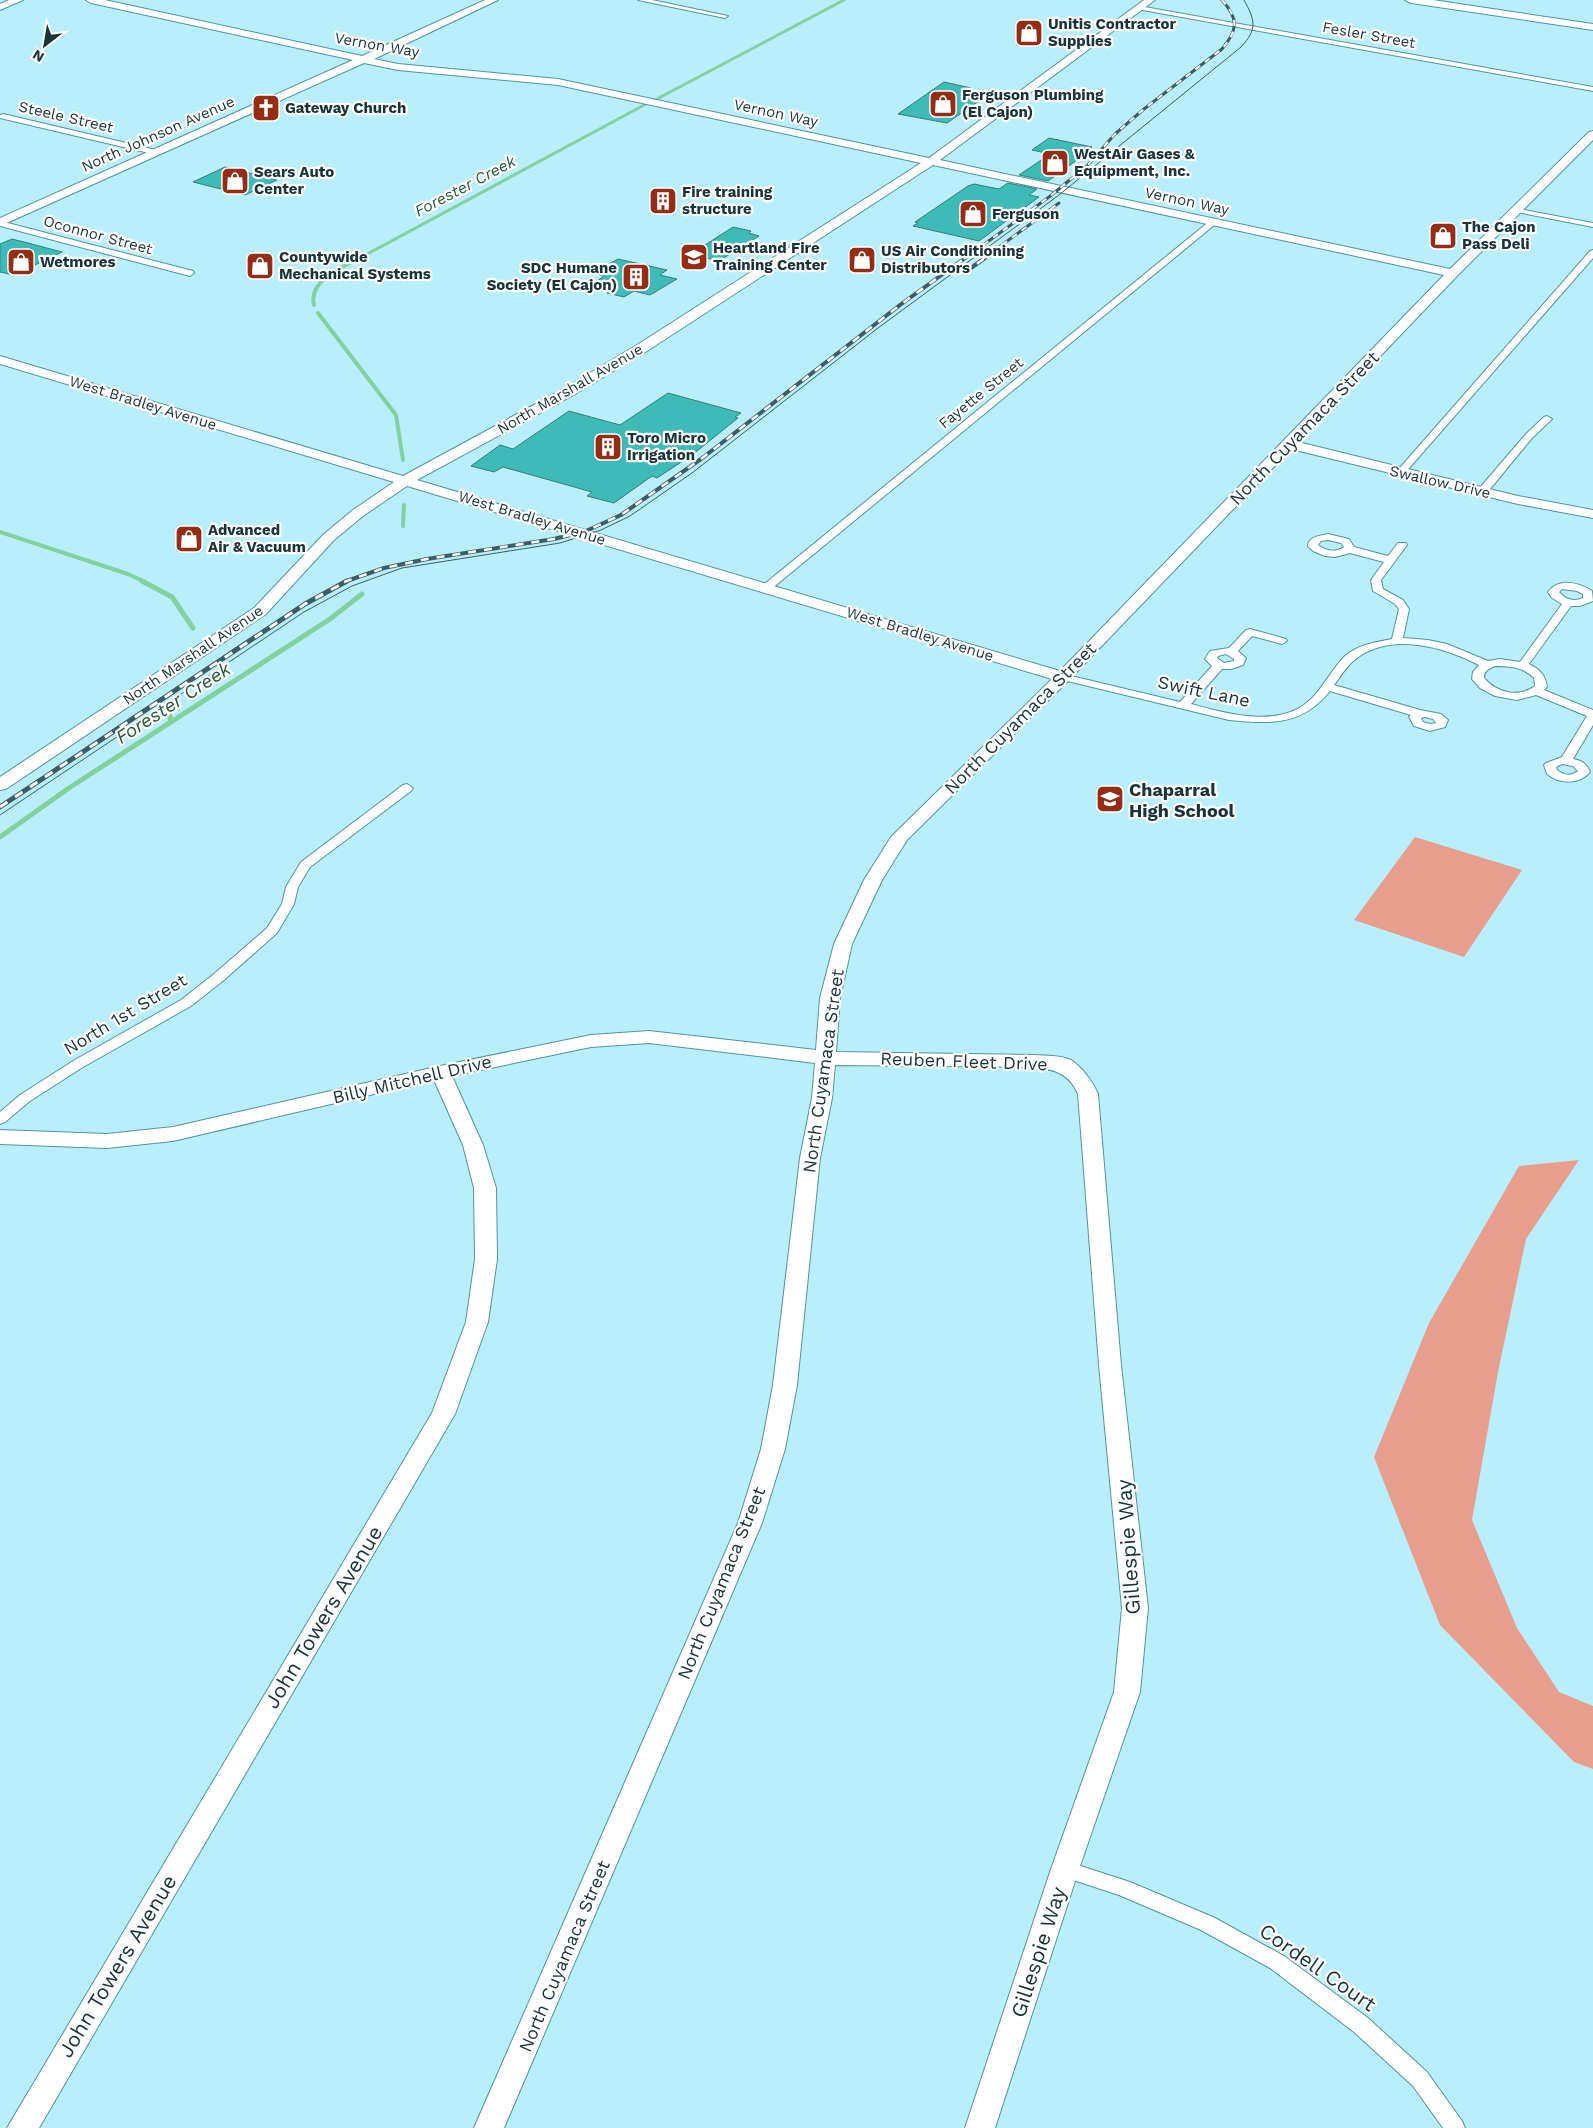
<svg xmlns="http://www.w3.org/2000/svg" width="1593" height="2128" font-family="'Work Sans',sans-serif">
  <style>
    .green { fill: #e89e8c }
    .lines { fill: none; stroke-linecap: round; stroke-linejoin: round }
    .stream-far2 { stroke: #83d19d; stroke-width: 3 }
    .stream-far1 { stroke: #83d19d; stroke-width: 4 }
    .stream { stroke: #83d19d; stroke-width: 5 }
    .building { fill: #3ebab9; stroke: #357e7d }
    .street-casing { stroke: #5093a2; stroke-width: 2 }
    .secondary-casing { stroke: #5093a2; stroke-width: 2 }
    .primary-casing { stroke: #5093a2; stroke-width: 2 }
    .street { fill: #fff; fill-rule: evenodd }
    .secondary { fill: #fff; fill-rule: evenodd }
    .primary { fill: #fff; fill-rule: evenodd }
    .tram { stroke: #3c5d65; stroke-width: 1 }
    .rail-far2-casing { stroke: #3c5d65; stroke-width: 3 }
    .rail-far1-casing { stroke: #3c5d65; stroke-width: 4 }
    .rail-casing { stroke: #3c5d65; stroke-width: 5 }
    .rail-far2 { stroke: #fff; stroke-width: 2; stroke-dasharray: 6; stroke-linecap: butt }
    .rail-far1 { stroke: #fff; stroke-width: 2.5; stroke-dasharray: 8; stroke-linecap: butt }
    .rail { stroke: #fff; stroke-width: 3; stroke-dasharray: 9; stroke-linecap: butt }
    .labels { text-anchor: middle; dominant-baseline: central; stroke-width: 4.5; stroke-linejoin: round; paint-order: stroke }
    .far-poi-label { font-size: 15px; font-weight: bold; fill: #18343a; stroke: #fff; text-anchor: start }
    .far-street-label { font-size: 15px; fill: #18343a; stroke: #fff }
    .far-water-label { font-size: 16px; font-style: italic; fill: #225b39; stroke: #fff }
    .street-label { font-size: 18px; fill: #18343a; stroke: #fff }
    .poi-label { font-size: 18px; font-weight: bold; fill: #18343a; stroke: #fff; text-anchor: start }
    .water-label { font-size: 19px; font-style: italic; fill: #225b39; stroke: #fff }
    .near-street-label { font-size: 21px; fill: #18343a; stroke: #fff }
  </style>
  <rect width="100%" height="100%" fill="#b9effc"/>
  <!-- green -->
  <path class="green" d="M1415 837 1522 870 1464 957 1354 920Z
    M1579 1160 1526 1239 1498 1372 1472 1520 1517 1628 1559 1692 1593 1706V1769L1574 1762 1440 1625 1374 1457 1429 1323 1519 1166Z"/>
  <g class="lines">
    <!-- stream-far2 -->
    <path class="stream-far2" d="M655 100 844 0
      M358 259 646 104"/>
    <!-- stream-far1 -->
    <path class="stream-far1" d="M314 305C308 280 343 267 360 258
      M318 313 396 415 403 460
      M403 526 404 505
      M0 532 128 574 145 582"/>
    <!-- stream -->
    <path class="stream" d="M142 581 172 597 193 628
      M169 711 171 722
      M0 837 69 788 330 619 362 594"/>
  </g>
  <!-- building -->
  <path class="building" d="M944 82 971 88 968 90 989 94 947 123 898 114Z
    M1049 138 1092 147 1081 155H1084L1048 181 1019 175 1050 154 1032 150Z
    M225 167 277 180 245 195 193 182Z
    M1008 183 1037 189 1029 195 1039 197 979 241 913 226 918 223 915 222 968 186 974 184 999 189Z
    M733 227 751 231 749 233 759 236 719 261 691 254Z
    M12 239 28 243 62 252 14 275 0 272V244Z
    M618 259 667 270 660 275 677 279 650 295 634 291 624 297 607 293 611 290 591 285 604 276 593 273Z
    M668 393 741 413 735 417 738 418 692 455 657 478 652 476 614 503 587 496 592 492 503 467 494 472 471 466 500 445 513 449 569 411 620 425Z"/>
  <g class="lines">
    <defs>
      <path id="street" d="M638 0H652L728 16 725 18Z
        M1139 6 1593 87V91L1137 9V7Z
        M3 114 156 150 157 152 153 154 0 118V115Z
        M1514 208 1593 223V227L1517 212 1513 210Z
        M1211 220 1218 222 770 590H762L761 588 762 586Z
        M0 221 193 271 194 273 190 276 0 226Z
        M1593 250V258L1404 474H1398V470L1590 251Z
        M1547 416 1552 419 1550 421 1532 438 1486 494H1478V490L1526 434 1544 417Z
        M1328 534 1349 539 1354 547 1388 556 1398 543H1406L1407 545 1381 580 1383 589 1403 600 1409 609 1403 638 1428 640 1447 644 1488 661 1500 659 1520 662 1562 604 1552 598 1548 592C1558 578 1578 582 1592 591L1593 601 1580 606H1571L1529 664C1540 670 1545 674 1547 687L1544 690 1593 710V725L1573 759C1581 760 1587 764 1590 772 1579 785 1559 784 1547 774L1544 765 1546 763 1562 757 1587 716 1536 695 1517 700 1495 696 1480 688 1472 679 1473 672 1479 665C1444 647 1392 632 1357 658 1347 665 1341 676 1334 685L1420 710 1441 714 1448 720 1445 727 1430 731 1414 726 1409 717 1411 715 1330 691C1302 726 1270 724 1229 720L1059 679 1057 677 1063 674 1180 702 1212 666 1205 659 1210 651 1229 648 1246 630 1250 629 1286 639 1287 641 1282 644 1252 636 1238 651 1246 658 1243 665 1231 669H1222L1191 704C1222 712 1261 724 1293 711 1318 701 1327 674 1345 656 1357 645 1376 642 1392 639L1399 609 1395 604 1373 591 1371 580 1384 562 1350 553 1335 557 1325 556 1313 551 1308 546C1309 536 1320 536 1328 534ZM1328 540 1341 543 1344 547C1335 553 1326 551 1318 545L1321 541ZM1562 589 1577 591 1583 594V598C1574 602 1566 600 1559 592ZM1226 654 1234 659V661L1224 663 1217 658 1218 656ZM1495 666C1510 666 1523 667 1534 678L1535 686C1518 698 1497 693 1484 678 1484 671 1488 669 1495 666ZM1425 717 1433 719 1436 723 1430 724 1423 722 1421 718ZM1562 764 1573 766 1578 771C1570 777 1564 775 1557 770L1556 767Z
        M407 784 413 788 411 791 310 867 298 887 294 904 277 933 224 980 191 1006 83 1067 30 1101 5 1122 0 1124V1112L20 1095 73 1061 181 1000 214 974 267 928 282 904 286 887 301 862 403 785Z
        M1065 1861 1130 1882 1215 1918 1284 1956 1368 2018 1427 2072 1462 2121 1465 2128H1443L1413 2086 1354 2032 1270 1968 1201 1930 1119 1895 1058 1875 1055 1869 1058 1863Z"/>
      <path id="secondary" d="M9 0H23L0 10V4Z
        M86 0H105L362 56 485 0H498L374 59 398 64 558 79 929 158 1144 0H1155L940 160 1450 269 1589 132 1593 131V140L1457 276 1298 442 1518 496 1593 510V518L1518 504 1291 449 1069 680 907 840 882 880 852 944 840 998 836 1052 1035 1055C1045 1056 1061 1055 1071 1060 1082 1067 1093 1082 1098 1094L1121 1365 1148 1608 1140 1692 1079 1869 995 2128H965L1051 1869 1114 1692 1122 1608 1099 1365 1078 1094C1069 1073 1055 1070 1035 1067L835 1065 832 1098 820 1158 797 1385 785 1449 762 1523 504 2128H474L738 1523 761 1449 773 1385 800 1158 812 1098 815 1063 649 1043 591 1047 452 1076 483 1145 496 1188 497 1259 488 1322 455 1414 39 2128H7L432 1413 466 1322 475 1259 474 1188 463 1145 434 1080 173 1141 107 1148 0 1144V1130L107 1134 173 1127 440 1066 591 1035 649 1031 816 1050 820 998 834 944 864 880 891 837 1052 679 407 486 363 516 334 540 266 614 6 789 0 790V777L254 608 324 534 353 510 394 482 0 364V356L403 476 565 388 637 345 921 163 558 85 398 70 364 63 0 226V218L353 60 91 3ZM933 165 1444 275 1060 671 417 480 575 394 647 351Z"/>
      <path id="primary" d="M1405 0H1433L1593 24V30L1411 3Z"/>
    </defs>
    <!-- street casing -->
    <use href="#street" class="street-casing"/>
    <!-- secondary casing -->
    <use href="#secondary" class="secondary-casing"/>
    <!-- primary casing -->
    <use href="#primary" class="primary-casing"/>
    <!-- street -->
    <use href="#street" class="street"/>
    <!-- secondary -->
    <use href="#secondary" class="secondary"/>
    <!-- primary -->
    <use href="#primary" class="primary"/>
    <!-- tram -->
    <path class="tram" d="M0 815 304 612 352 586 402 568 560 543 601 530 630 516 692 473 878 328 1059 195 1241 47C1258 29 1255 20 1244 0"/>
    <defs>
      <path id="rail-far2" d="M964 259 1049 197 1087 166 1115 134 1144 109 1222 49C1238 30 1239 19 1222 0
        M983 259 1059 203"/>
      <path id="rail-far1" d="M964 273 985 258
        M344 582 384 568 427 559 554 539 586 531 621 515 701 459 900 305 965 258"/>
      <path id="rail" d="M0 807 305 604 347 581"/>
    </defs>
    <!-- rail-far2 casing -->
    <use href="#rail-far2" class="rail-far2-casing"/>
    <!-- rail-far1 casing -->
    <use href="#rail-far1" class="rail-far1-casing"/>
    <!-- rail casing -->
    <use href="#rail" class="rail-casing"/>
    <!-- rail-far2 -->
    <use href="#rail-far2" class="rail-far2"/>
    <!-- rail-far1 -->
    <use href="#rail-far1" class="rail-far1"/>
    <!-- rail -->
    <use href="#rail" class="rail"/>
  </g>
  <!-- icons -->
  <defs>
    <symbol id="shop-square" viewBox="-11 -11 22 22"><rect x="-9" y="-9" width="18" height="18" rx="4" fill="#952d14" stroke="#fff"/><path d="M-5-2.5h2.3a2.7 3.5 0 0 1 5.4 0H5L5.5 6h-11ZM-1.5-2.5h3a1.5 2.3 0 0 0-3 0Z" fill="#fff"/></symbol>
    <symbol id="church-square" viewBox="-11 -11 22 22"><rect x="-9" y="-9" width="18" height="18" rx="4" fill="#952d14" stroke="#fff"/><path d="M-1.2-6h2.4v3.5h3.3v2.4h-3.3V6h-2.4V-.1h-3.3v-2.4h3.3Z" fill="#fff"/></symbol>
    <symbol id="building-square" viewBox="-11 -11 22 22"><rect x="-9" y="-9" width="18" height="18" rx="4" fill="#952d14" stroke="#fff"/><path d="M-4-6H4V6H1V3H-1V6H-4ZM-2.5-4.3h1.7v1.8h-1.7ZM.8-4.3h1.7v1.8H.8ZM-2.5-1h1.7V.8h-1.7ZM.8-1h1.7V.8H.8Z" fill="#fff"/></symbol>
    <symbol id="school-square" viewBox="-11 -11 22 22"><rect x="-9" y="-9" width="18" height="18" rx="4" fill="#952d14" stroke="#fff"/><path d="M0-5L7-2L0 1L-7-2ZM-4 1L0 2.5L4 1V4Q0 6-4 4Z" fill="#fff"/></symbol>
  </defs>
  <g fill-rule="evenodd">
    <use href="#shop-square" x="1013" y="17" width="32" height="32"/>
    <use href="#shop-square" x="927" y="88" width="32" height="32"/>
    <use href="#church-square" x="250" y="92" width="32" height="32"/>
    <use href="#shop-square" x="1039" y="147" width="32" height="32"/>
    <use href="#shop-square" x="219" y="165" width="32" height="32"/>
    <use href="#building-square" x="647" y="185" width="32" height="32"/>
    <use href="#shop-square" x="957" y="198" width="32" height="32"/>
    <use href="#shop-square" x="1427" y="220" width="32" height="32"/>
    <use href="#school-square" x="678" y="241" width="32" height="32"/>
    <use href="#shop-square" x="846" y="244" width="32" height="32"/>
    <use href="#shop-square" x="5" y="246" width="32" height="32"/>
    <use href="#shop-square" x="244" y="250" width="32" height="32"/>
    <use href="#building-square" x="620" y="261" width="32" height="32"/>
    <use href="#building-square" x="592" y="431" width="32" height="32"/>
    <use href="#shop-square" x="173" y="523" width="32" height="32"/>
    <use href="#school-square" x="1094" y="783" width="32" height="32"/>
  </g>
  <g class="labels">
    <!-- far-poi labels -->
    <g class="far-poi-label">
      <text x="1048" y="24">Unitis Contractor<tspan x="1048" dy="17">Supplies</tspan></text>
      <text x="962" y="95">Ferguson Plumbing<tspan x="962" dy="17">(El Cajon)</tspan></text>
      <text x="285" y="108">Gateway Church</text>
      <text x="1074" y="154">WestAir Gases &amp;<tspan x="1074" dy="17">Equipment, Inc.</tspan></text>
      <text x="254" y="172">Sears Auto<tspan x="254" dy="17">Center</tspan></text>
      <text x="682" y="192">Fire training<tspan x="682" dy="17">structure</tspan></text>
      <text x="992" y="214">Ferguson</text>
      <text x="1462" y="227">The Cajon<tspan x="1462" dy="17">Pass Deli</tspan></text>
      <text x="713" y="248">Heartland Fire<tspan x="713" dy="17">Training Center</tspan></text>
      <text x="881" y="251">US Air Conditioning<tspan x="881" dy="17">Distributors</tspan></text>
      <text x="279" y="257">Countywide<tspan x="279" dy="17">Mechanical Systems</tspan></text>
      <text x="40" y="262">Wetmores</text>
      <text x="617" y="268" text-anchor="end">SDC Humane<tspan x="617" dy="17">Society (El Cajon)</tspan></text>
      <text x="627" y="438">Toro Micro<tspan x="627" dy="17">Irrigation</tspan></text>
      <text x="208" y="530">Advanced<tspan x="208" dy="17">Air &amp; Vacuum</tspan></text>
    </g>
    <!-- far-street labels -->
    <g class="far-street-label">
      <text transform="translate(1369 35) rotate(10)">Fesler Street</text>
      <text transform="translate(377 45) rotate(10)">Vernon Way</text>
      <text transform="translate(776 113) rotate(12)">Vernon Way</text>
      <text transform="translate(66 117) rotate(13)">Steele Street</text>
      <text transform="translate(158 134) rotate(-24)">North Johnson Avenue</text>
      <text transform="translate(1187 201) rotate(12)">Vernon Way</text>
      <text transform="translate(98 235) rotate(15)">Oconnor Street</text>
      <text transform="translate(570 389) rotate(-30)">North Marshall Avenue</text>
      <text transform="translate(981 393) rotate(-39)">Fayette Street</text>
      <text transform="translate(143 403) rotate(17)">West Bradley Avenue</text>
      <text transform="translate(1440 482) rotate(13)">Swallow Drive</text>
      <text transform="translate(532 518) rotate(17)">West Bradley Avenue</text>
      <text transform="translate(920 634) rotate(17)">West Bradley Avenue</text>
      <text transform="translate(193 655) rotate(-34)">North Marshall Avenue</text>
    </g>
    <!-- far-water labels -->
    <g class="far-water-label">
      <text transform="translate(465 186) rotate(-28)">Forester Creek</text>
    </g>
    <!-- street labels -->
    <g class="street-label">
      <text transform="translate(1304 428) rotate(-46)">North Cuyamaca Street</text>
      <text transform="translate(1204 691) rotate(12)">Swift Lane</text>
      <text transform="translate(1020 718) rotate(-45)">North Cuyamaca Street</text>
      <text transform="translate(125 1014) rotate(-31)">North 1st Street</text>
      <text transform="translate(964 1061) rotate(2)">Reuben Fleet Drive</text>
      <text transform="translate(823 1071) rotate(-82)">North Cuyamaca Street</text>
      <text transform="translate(412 1079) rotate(-13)">Billy Mitchell Drive</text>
      <text transform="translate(721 1583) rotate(-68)">North Cuyamaca Street</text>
      <text transform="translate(564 1956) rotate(-67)">North Cuyamaca Street</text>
    </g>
    <!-- poi labels -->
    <g class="poi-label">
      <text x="1129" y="789">Chaparral<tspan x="1129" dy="21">High School</tspan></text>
    </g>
    <!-- water labels -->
    <g class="water-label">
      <text transform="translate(173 703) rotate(-33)">Forester Creek</text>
    </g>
    <!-- near-street labels -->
    <g class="near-street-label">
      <text transform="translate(1128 1547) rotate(-94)">Gillespie Way</text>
      <text transform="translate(323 1617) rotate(-59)">John Towers Avenue</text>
      <text transform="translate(1038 1952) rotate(-72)">Gillespie Way</text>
      <text transform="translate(117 1966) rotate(-59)">John Towers Avenue</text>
      <text transform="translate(1318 1967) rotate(35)">Cordell Court</text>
    </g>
  </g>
  <!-- north arrow -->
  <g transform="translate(45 45) rotate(211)" stroke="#ffffff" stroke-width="4" paint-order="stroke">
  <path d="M0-4L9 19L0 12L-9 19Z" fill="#18343a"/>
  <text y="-8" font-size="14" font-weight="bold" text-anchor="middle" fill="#18343a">N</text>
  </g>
</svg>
